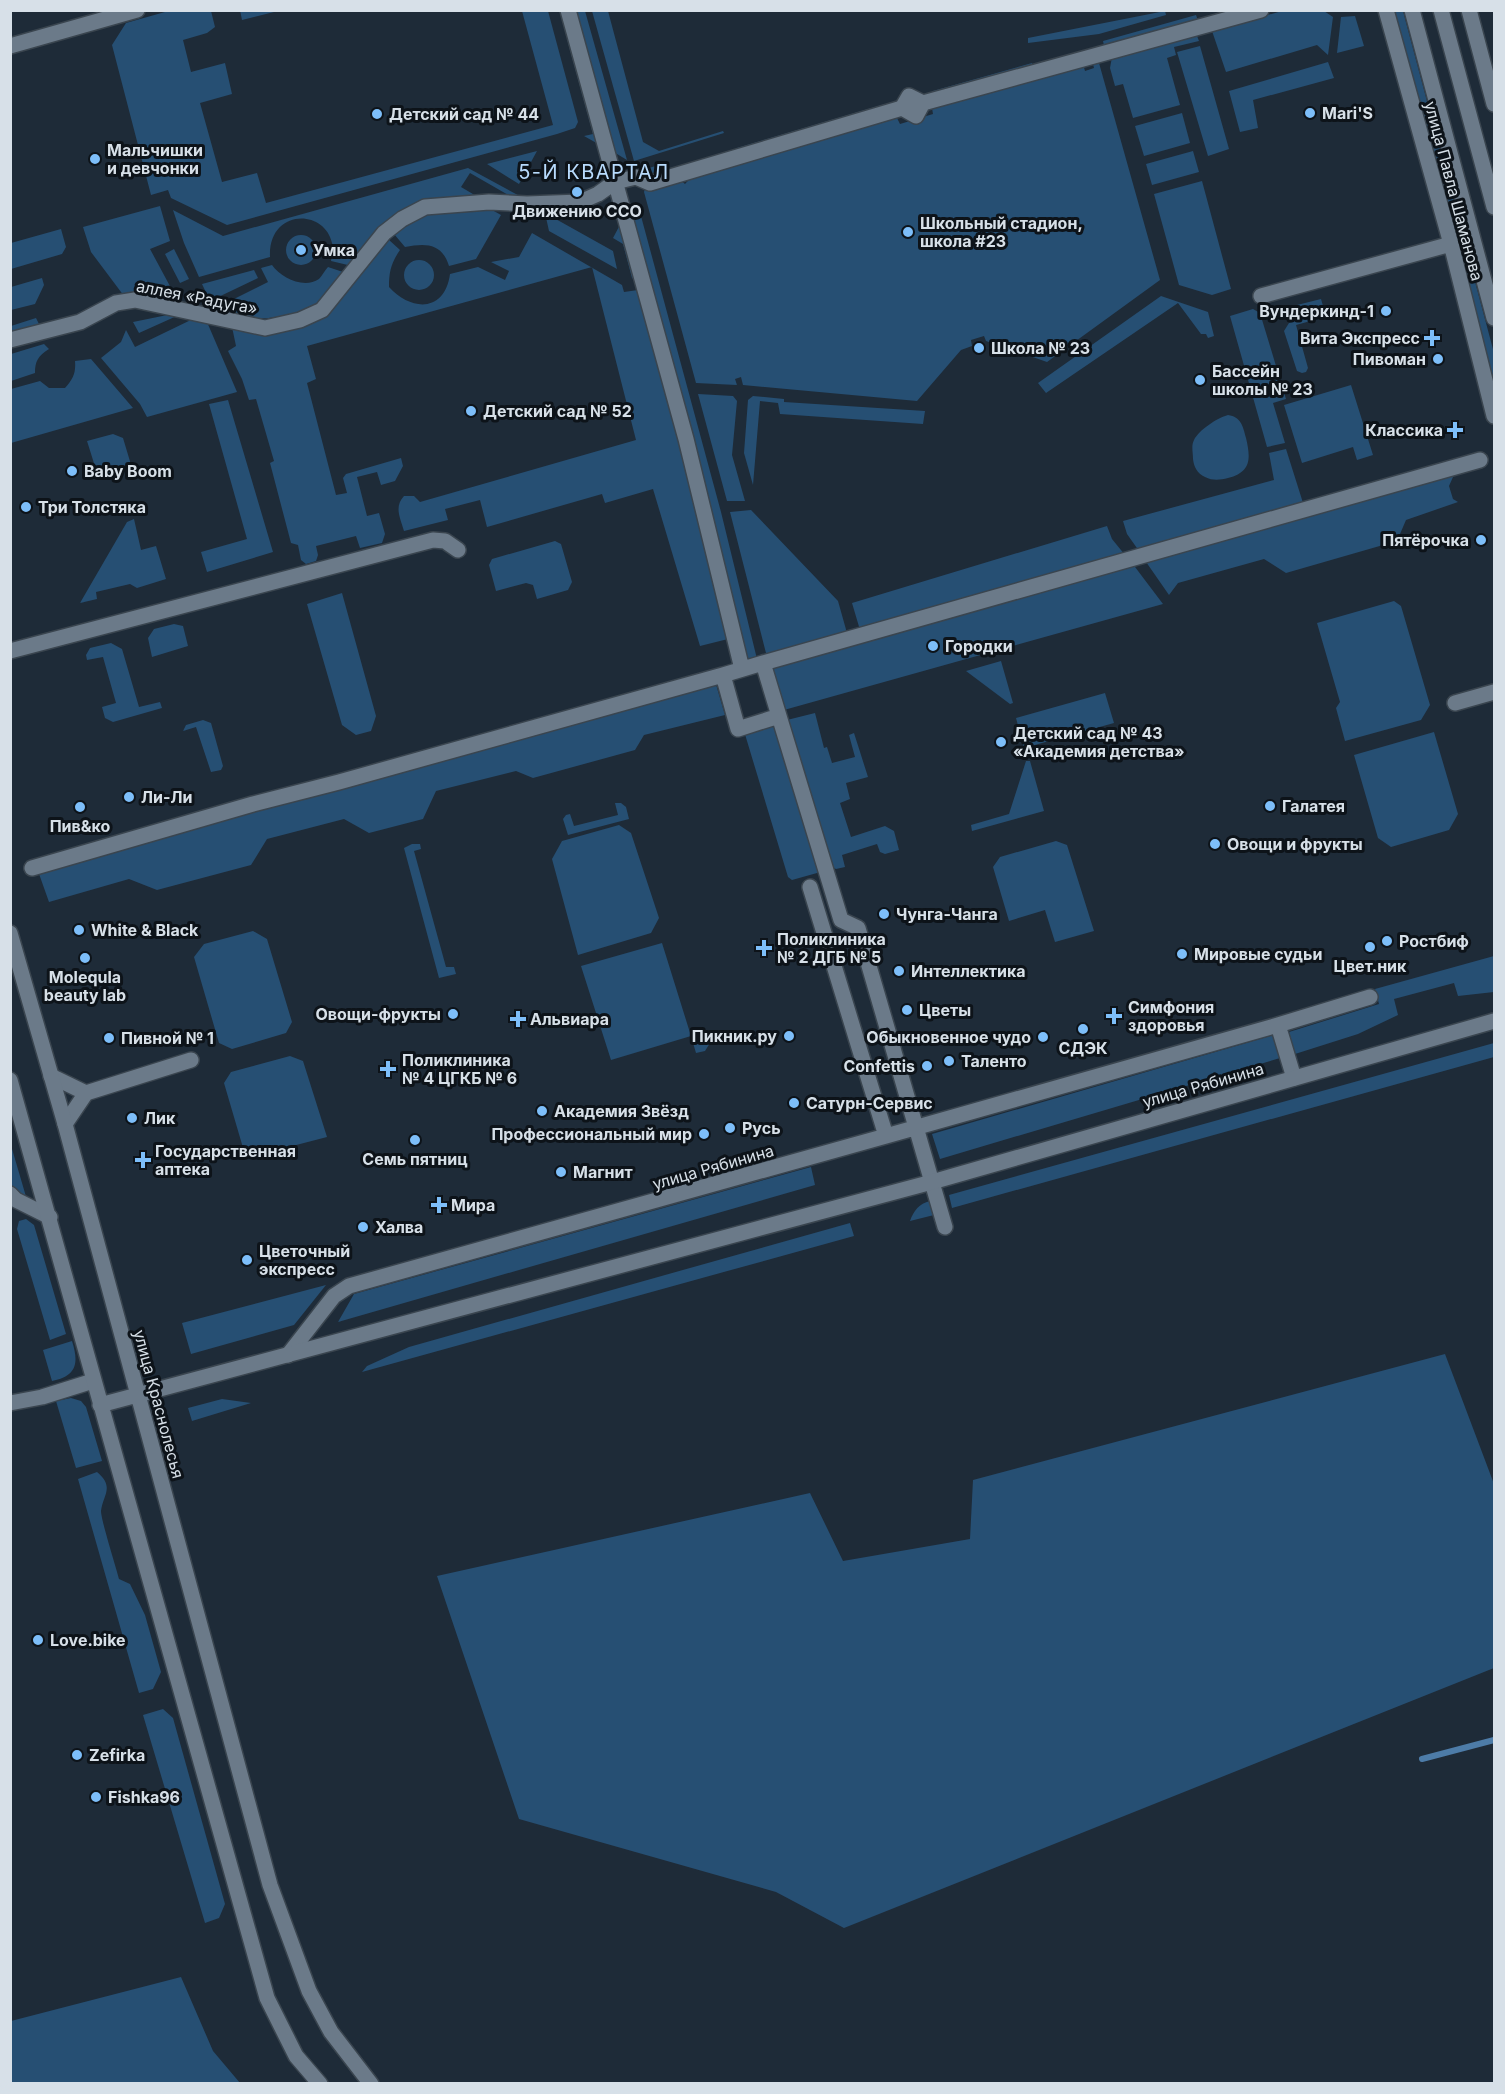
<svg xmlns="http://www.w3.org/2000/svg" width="1505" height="2094" font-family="Inter,sans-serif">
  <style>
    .green { fill: #264f73 }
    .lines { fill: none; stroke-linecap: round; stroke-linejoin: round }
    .stream { stroke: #4d7ca8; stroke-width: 6 }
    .street-casing { stroke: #3a454f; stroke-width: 18 }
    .secondary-casing { stroke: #3a454f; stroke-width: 18 }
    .street { stroke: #6b7a89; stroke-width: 15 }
    .secondary { stroke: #6b7a89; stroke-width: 15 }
    .poi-dot { fill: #7dbef9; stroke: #0d1319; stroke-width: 2 }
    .labels { text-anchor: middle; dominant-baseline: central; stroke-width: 6; stroke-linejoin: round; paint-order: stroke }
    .poi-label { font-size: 16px; font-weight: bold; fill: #d7e0e8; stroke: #0d1319; text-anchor: start }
    .street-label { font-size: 16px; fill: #d7e0e8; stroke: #0d1319 }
    .quarter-label { font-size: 20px; letter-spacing: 1.5px; fill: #b8dbfd; stroke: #0d1319 }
  </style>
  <rect width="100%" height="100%" fill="#1e2b38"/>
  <!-- green -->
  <path class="green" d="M172 10 211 11 215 27 207 33 183 40 191 72 225 63 232 94 200 103 222 182 257 173 266 203 553 125 522 11H548L578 122 575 128 557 134 227 225 171 198 168 190 151 195 112 45 126 23Z
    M240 10H278V11L242 20Z
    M571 11H585L627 160 612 151Z
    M592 11H608L643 142 659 151 723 131 724 133 634 161Z
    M1165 11 1166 15 1099 34 1028 43V38Z
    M1282 11H1324L1333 17 1328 55 1317 45 1226 72 1212 31Z
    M1395 11H1403L1494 353V381Z
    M1196 15 1199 23 1105 50 1103 41Z
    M1355 16 1364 46 1337 53 1341 17Z
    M1197 36 1199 41 1174 47 1176 55 1167 58 1180 105 1133 118 1123 84 1115 86 1110 68 1112 57Z
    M571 38 600 145 584 136 593 134 567 39Z
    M1200 46 1229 149 1208 156 1177 52Z
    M1328 62 1334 78 1253 100 1258 128 1240 132 1229 91Z
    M1032 63 1033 68 934 96 933 91Z
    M1099 63 1160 280 1047 362 986 341 984 336 971 340 972 346 961 350 917 401 743 385 741 377 735 379 737 385 696 383 644 192 645 189 680 180 685 184C692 175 703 177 712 168L897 118 900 124 933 114 932 108 1083 64 1085 71 1094 68 1093 64Z
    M885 104 887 109 739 152 737 148Z
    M1182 113 1190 143 1144 156 1135 126Z
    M537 151 519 184 487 164Z
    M1193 151 1199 172 1152 185 1146 164Z
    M667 163 670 172 645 179 647 173 641 170Z
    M468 168 527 200H517L470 173 461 187 478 197 424 202 352 266 331 261C332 256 334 248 332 243 324 208 268 209 270 257L199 277 184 243 173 210 223 236Z
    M1202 181 1231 289 1212 295 1179 285 1154 194Z
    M638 205 721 512 757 659 746 662 628 207Z
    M160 206 170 241 150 249 171 288 150 298 124 296 91 252 83 227Z
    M485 206 501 215 476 259 449 266C442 243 426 243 405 247L394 234 426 214Z
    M545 213 613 251 617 269 549 231Z
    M622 221 637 281 632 278 623 244 613 238Z
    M61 229 66 247 62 254 11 269V243Z
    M532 233 622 285 624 292 638 290 732 638 700 646 653 489 605 503 602 494 487 527 480 500 445 509 448 520 404 531C400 517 394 507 404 496H414L420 502 636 440 592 267 307 346 316 379 307 383 336 495 347 493 343 478 346 474 401 458 403 466 395 481 381 485 377 472 357 477 367 516 379 513 385 534 382 543 360 548 356 536 316 546 318 555 316 561 306 564 301 560 298 545 291 543 270 463 274 461 256 399 249 400 242 379 228 351 236 346 232 327H295L388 239 400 250C391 263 389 272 389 287 412 312 445 312 450 274L478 267 505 280 509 271 491 262 519 257Z
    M286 250a15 15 0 1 1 30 0a15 15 0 1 1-30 0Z
    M174 249 189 279 180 283 165 254Z
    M404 275a15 15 0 1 1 30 0a15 15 0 1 1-30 0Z
    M272 265C281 278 304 289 319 279 322 276 325 270 328 267L346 273C338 282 330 293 321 301 298 321 254 320 226 316L222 305 268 282 261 268Z
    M254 270 258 278 210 301 202 284Z
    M42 278 44 285 35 304 11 310V287Z
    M1161 296 1208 312 1214 336 1208 338 1206 334H1201L1178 303 1046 393 1038 383Z
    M1321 299 1323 306 1282 318 1280 313 1285 308Z
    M1253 309 1260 313 1286 399 1273 403 1285 443 1267 447 1230 316Z
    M1324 312 1325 317 1296 325 1308 368 1306 372 1302 373 1297 371 1284 331 1289 323Z
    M177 313 179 315 139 333 133 322Z
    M197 317 207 322 237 392 147 417 140 404 101 358 121 342 126 330 135 347Z
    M36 318 39 324 11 333V326Z
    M44 344 49 349C38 356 35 361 35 373L11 381V354Z
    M91 359 133 408 11 443V389L40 381 49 388H65C73 379 76 373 75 361Z
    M1351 385 1373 455 1357 460 1353 447 1302 463 1284 405Z
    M698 394 733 396 737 401 732 455 745 501H727Z
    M753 396 784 399V402L925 411 923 424 780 414 778 403 760 401 753 485 744 453 748 400Z
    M228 400 273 552 207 572 201 552 247 539 209 404Z
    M1228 415C1241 417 1243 426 1246 438 1251 459 1251 472 1228 478 1220 480 1213 481 1205 477 1197 473 1194 467 1193 459 1193 452 1191 446 1194 440 1199 430 1217 418 1228 415Z
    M113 434 123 438 132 468 98 476 87 441Z
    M1286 449 1304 506 1139 551 1127 534 1123 521 1274 480 1269 453Z
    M1448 473 1453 477 1449 486 1453 499 1458 502 1406 520 1397 541 1286 573 1264 559 1178 583 1169 595 1144 559Z
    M751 510 838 601 847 633 767 657 730 512Z
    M134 519 141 550 156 546 166 579 137 588 130 584 96 592 97 599 80 603 127 522Z
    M1107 526 1112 539 1125 555 860 630 852 603Z
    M555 541 561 544 572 582 568 590 537 599 533 585 526 583 496 591 489 565 492 559Z
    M1132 563 1163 604 784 710 770 666Z
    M342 593 376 716 371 731 356 735 342 725 307 604Z
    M1394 601 1401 606 1430 705 1421 720 1345 741 1336 708 1340 702 1317 623Z
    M174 624 183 626 188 646 152 657 148 638 154 629Z
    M111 643 122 649 139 707 160 702 162 708 113 722 105 718 102 707 116 703 103 657 87 660 86 655 90 648Z
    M1001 661 1013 703 1010 704 966 671Z
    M715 681 725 715 644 735 635 750 533 778 516 771 436 791 423 819 369 833 344 819 267 839 251 865 157 890 129 879 49 902 38 871Z
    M1105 693 1114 723 1024 748 1016 718Z
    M815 713 824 748 827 747 832 763 855 757 849 735 854 733 868 777 846 783 850 799 840 803 851 837 885 826 894 831 899 850 885 854 880 852 877 844 842 855 845 867 836 869 832 867 787 720Z
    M203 720 211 723 223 766 221 770 211 772 196 727 183 731 186 725Z
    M775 722 821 869 817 873 792 880 788 877 744 731Z
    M1434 732 1458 814 1449 830 1391 847 1378 838 1354 755Z
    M1026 761H1030L1044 811 972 831 971 825 1009 814Z
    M615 803H621L626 807 629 819 568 835 563 819 566 815 570 814 574 826 618 815Z
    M619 825 631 833 659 918 651 933 578 955 552 859 562 841Z
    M1056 841 1067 845 1094 931 1055 942 1045 910 1009 921 993 867 1000 857Z
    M412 844H420L421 849 414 851 446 967H454L456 974 439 978 404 848Z
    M253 931 267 939 292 1022 286 1033 232 1049 219 1043 194 957 204 944Z
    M662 943 691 1036 707 1032 710 1043 705 1051 696 1053 691 1036 611 1060 581 966Z
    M1494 956V992L1458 996 1454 983 1394 999 1398 1015 1358 1034 1295 1054 1289 1032 1379 1004 1375 989Z
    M1274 1035 1280 1058 940 1159 932 1134Z
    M1494 1043V1057L952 1208 949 1195Z
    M290 1056 303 1061 327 1137 246 1158 224 1083 231 1072Z
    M10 1142 27 1200 11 1185Z
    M811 1167 815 1185 338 1322 354 1294Z
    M930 1201 934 1215 910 1221C914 1210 919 1204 930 1201Z
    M26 1219 34 1225 66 1334 50 1340 17 1229 19 1221Z
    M850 1223 854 1236 362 1372 367 1366 409 1347Z
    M326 1285 294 1325 191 1354 182 1323Z
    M72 1341C79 1363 77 1376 52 1381L43 1350Z
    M1445 1354 1494 1484V1668L844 1928 776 1892 519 1819 437 1576 810 1493 843 1561 970 1539 973 1480Z
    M71 1398 81 1401 86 1407 102 1461 76 1468 56 1401Z
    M222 1399 251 1403 192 1421 188 1408Z
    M97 1472C115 1487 103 1495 101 1511 101 1520 116 1567 119 1579L130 1584 145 1615 161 1672 153 1689 139 1693 78 1479Z
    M163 1709 173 1718 225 1904 219 1918 205 1923 143 1715Z
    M181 1977 213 2051 240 2083H11V2021Z"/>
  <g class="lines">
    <!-- stream -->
    <path class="stream" d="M1422 1759 1494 1740"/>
    <defs>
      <path id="street" d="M568 10 686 439 742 669
        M1386 10 1451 244 1494 416
        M1469 10 1494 104
        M10 46 137 10
        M923 103 1261 10
        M1261 296 1451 244
        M10 340 80 322 116 303 135 300 265 328 300 320 322 310 384 233 402 219 425 207 489 202 527 204 580 202 598 194 615 182 636 177 650 183 902 108 916 116 923 103 909 96 902 108
        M10 651 433 540 445 541 458 550
        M763 663 1480 460
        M763 663 779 716 738 729 723 675Z
        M1455 703 1494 692
        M779 716 841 920 858 928 945 1227
        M32 868 253 804 339 782 723 675
        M810 887 886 1136
        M1278 1025 1294 1078
        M51 1076 86 1093 65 1124
        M86 1093 191 1060
        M10 1194 16 1200 50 1217
        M288 1355 334 1296 349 1286 886 1136 1278 1025 1370 997
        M10 1403 42 1397 93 1381"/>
      <path id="secondary" d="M1412 10 1494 318
        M1441 10 1494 207
        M10 933 65 1124 270 1885 309 1991 331 2032 371 2084
        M10 1080 267 1998 296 2056 320 2084
        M100 1405 932 1182 1494 1021"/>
    </defs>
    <!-- street casing -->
    <use href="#street" class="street-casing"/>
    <!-- secondary casing -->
    <use href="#secondary" class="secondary-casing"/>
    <!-- street -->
    <use href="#street" class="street"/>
    <!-- secondary -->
    <use href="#secondary" class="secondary"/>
  </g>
  <!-- markers -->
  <g class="poi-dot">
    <circle cx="1310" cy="113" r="6"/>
    <circle cx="377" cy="114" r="6"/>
    <circle cx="95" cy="159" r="6"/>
    <circle cx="577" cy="192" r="6"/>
    <circle cx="908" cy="232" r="6"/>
    <circle cx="301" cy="250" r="6"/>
    <circle cx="1386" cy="311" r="6"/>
    <path d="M1429 329h6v6h6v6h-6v6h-6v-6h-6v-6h6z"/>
    <circle cx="979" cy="348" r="6"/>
    <circle cx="1438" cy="359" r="6"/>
    <circle cx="1200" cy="380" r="6"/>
    <circle cx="471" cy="411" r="6"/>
    <path d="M1452 421h6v6h6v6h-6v6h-6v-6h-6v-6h6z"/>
    <circle cx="72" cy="471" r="6"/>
    <circle cx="26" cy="507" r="6"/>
    <circle cx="1481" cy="540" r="6"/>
    <circle cx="933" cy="646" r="6"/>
    <circle cx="1001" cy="742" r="6"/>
    <circle cx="129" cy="797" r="6"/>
    <circle cx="1270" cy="806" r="6"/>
    <circle cx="80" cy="807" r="6"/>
    <circle cx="1215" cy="844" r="6"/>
    <circle cx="884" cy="914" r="6"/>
    <circle cx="79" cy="930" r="6"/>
    <circle cx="1387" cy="941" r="6"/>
    <circle cx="1370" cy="947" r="6"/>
    <path d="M761 939h6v6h6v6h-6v6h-6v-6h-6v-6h6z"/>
    <circle cx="1182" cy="954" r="6"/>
    <circle cx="85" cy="958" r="6"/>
    <circle cx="899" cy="971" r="6"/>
    <circle cx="907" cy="1010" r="6"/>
    <circle cx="453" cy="1014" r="6"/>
    <path d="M1111 1007h6v6h6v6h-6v6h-6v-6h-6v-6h6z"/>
    <path d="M515 1010h6v6h6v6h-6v6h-6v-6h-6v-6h6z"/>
    <circle cx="1083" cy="1029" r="6"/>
    <circle cx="789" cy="1036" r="6"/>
    <circle cx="1043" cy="1037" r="6"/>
    <circle cx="109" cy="1038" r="6"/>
    <circle cx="949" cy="1061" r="6"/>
    <circle cx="927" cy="1066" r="6"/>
    <path d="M385 1060h6v6h6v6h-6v6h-6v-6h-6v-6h6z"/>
    <circle cx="794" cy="1103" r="6"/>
    <circle cx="542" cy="1111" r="6"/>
    <circle cx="132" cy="1118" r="6"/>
    <circle cx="730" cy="1128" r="6"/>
    <circle cx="704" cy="1134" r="6"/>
    <circle cx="415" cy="1140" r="6"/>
    <path d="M140 1151h6v6h6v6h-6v6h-6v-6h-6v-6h6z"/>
    <circle cx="561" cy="1172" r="6"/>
    <path d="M436 1196h6v6h6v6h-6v6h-6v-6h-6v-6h6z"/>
    <circle cx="363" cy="1227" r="6"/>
    <circle cx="247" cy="1260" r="6"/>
    <circle cx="38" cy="1640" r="6"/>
    <circle cx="77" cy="1755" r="6"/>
    <circle cx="96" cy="1797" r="6"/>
  </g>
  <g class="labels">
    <!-- poi labels -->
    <g class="poi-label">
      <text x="1322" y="113">Mari'S</text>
      <text x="389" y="114">Детский сад № 44</text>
      <text x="107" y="150">Мальчишки<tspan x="107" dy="18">и девчонки</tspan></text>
      <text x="577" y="211" text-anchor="middle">Движению ССО</text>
      <text x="920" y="223">Школьный стадион,<tspan x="920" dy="18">школа #23</tspan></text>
      <text x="313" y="250">Умка</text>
      <text x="1374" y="311" text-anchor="end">Вундеркинд-1</text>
      <text x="1420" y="338" text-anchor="end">Вита Экспресс</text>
      <text x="991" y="348">Школа № 23</text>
      <text x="1426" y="359" text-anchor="end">Пивоман</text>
      <text x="1212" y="371">Бассейн<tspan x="1212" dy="18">школы № 23</tspan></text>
      <text x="483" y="411">Детский сад № 52</text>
      <text x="1443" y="430" text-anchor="end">Классика</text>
      <text x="84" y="471">Baby Boom</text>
      <text x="38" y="507">Три Толстяка</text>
      <text x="1469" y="540" text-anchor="end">Пятёрочка</text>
      <text x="945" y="646">Городки</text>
      <text x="1013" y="733">Детский сад № 43<tspan x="1013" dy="18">«Академия детства»</tspan></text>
      <text x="141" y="797">Ли-Ли</text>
      <text x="1282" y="806">Галатея</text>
      <text x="80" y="826" text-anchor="middle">Пив&amp;ко</text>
      <text x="1227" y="844">Овощи и фрукты</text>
      <text x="896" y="914">Чунга-Чанга</text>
      <text x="91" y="930">White &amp; Black</text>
      <text x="777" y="939">Поликлиника<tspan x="777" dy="18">№ 2 ДГБ № 5</tspan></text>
      <text x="1399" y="941">Ростбиф</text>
      <text x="1194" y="954">Мировые судьи</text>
      <text x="1370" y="966" text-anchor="middle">Цвет.ник</text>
      <text x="911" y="971">Интеллектика</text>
      <text x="85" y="977" text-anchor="middle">Molequla<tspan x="85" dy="18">beauty lab</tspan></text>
      <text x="1128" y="1007">Симфония<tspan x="1128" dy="18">здоровья</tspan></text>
      <text x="919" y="1010">Цветы</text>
      <text x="441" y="1014" text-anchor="end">Овощи-фрукты</text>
      <text x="530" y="1019">Альвиара</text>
      <text x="777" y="1036" text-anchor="end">Пикник.ру</text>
      <text x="1031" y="1037" text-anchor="end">Обыкновенное чудо</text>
      <text x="121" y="1038">Пивной № 1</text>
      <text x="1083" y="1048" text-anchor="middle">СДЭК</text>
      <text x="402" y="1060">Поликлиника<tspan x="402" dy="18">№ 4 ЦГКБ № 6</tspan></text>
      <text x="961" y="1061">Таленто</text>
      <text x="915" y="1066" text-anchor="end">Confettis</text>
      <text x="806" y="1103">Сатурн-Сервис</text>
      <text x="554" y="1111">Академия Звёзд</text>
      <text x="144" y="1118">Лик</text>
      <text x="742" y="1128">Русь</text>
      <text x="692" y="1134" text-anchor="end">Профессиональный мир</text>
      <text x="155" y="1151">Государственная<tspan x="155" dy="18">аптека</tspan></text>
      <text x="415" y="1159" text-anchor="middle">Семь пятниц</text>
      <text x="573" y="1172">Магнит</text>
      <text x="451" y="1205">Мира</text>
      <text x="375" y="1227">Халва</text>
      <text x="259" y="1251">Цветочный<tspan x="259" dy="18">экспресс</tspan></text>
      <text x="50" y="1640">Love.bike</text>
      <text x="89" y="1755">Zefirka</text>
      <text x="108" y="1797">Fishka96</text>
    </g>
    <!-- street labels -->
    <g class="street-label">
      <text transform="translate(1454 191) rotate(75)">улица Павла Шаманова</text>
      <text transform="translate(197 297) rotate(11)">аллея «Радуга»</text>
      <text transform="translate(1203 1085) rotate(-16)">улица Рябинина</text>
      <text transform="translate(713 1167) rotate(-16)">улица Рябинина</text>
      <text transform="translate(159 1404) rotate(75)">улица Краснолесья</text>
    </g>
    <!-- quarter labels -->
    <g class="quarter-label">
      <text x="594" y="172">5-Й КВАРТАЛ</text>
    </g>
  </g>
  <!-- border -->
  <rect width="1505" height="2094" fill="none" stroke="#d7e0e8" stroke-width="24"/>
</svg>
